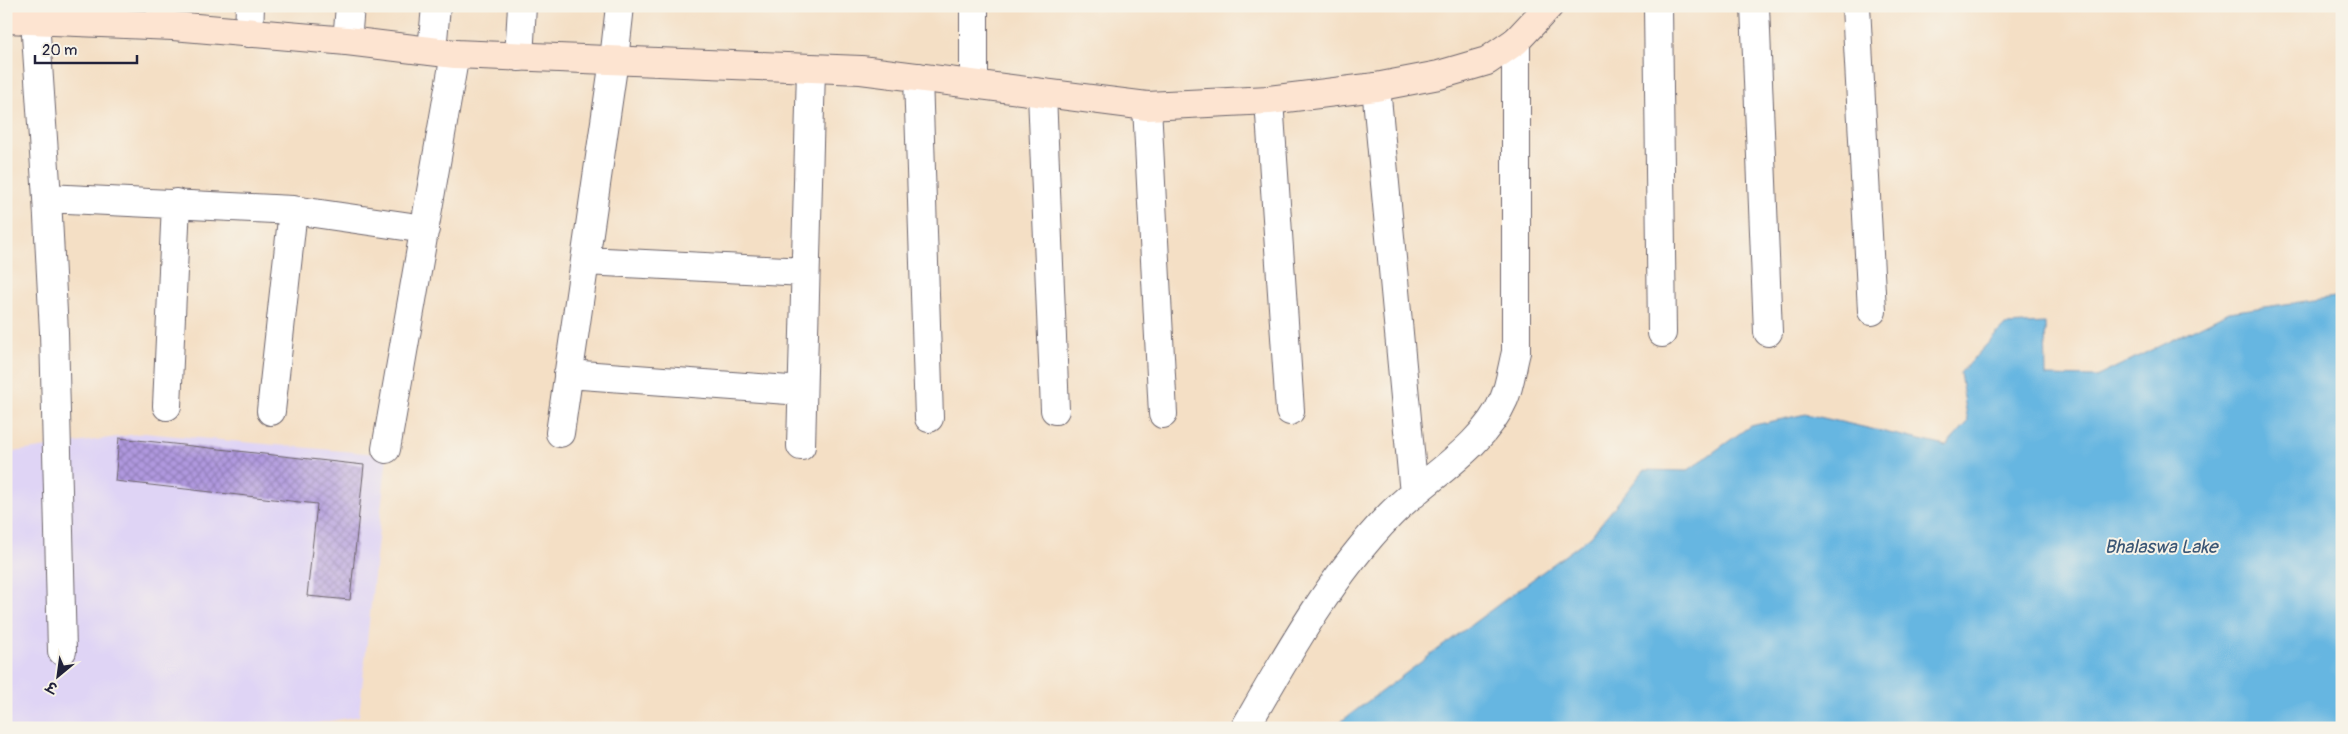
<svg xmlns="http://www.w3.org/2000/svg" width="2348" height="734" font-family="Pangolin,'Playpen Sans Deva',sans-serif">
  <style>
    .built { fill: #dfd4f5 }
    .water { fill: #66b6e1; stroke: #446c8e }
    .building { fill: url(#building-cross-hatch) }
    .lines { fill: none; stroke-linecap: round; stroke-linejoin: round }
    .street-casing { stroke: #6c646b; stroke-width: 30 }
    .secondary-casing { stroke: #6c646b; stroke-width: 30 }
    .street { stroke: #fff; stroke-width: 28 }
    .secondary { stroke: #fde4d1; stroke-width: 28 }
    .labels { text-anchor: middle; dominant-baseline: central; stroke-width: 4; stroke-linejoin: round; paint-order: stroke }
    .water-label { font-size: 19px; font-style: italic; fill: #3a5675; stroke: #f7f3e8 }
  </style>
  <defs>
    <pattern id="building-cross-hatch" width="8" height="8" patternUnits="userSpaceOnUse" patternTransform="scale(1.25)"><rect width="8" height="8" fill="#b099df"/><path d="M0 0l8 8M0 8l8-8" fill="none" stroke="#8f7cb6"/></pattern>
  </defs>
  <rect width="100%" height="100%" fill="#f7f3e8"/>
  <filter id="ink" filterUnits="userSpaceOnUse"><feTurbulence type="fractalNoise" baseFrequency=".02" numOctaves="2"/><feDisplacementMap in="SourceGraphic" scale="10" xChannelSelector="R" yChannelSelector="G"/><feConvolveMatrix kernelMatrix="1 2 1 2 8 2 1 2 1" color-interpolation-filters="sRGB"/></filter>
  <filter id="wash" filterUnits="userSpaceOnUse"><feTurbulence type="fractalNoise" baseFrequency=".0096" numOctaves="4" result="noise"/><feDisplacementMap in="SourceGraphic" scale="20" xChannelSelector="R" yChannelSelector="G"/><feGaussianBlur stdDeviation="1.12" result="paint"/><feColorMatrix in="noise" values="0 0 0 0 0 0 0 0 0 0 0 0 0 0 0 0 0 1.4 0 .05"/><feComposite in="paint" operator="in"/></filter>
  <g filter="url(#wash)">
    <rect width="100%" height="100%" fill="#f4dfc5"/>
    <!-- built -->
    <path class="built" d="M144 433 387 455 359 716 290 728H6V453Z"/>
    <!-- water -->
    <path class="water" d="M2342 296V728H1332L1591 536 1644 470 1687 471 1750 426 1806 414 1946 446 1968 422 1960 373 2005 325 2045 323 2046 376 2096 377 2229 312Z"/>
    <g id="blocks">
      <!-- building -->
      <path class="building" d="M119 438 364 465 350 600 307 596 317 504 115 481Z"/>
    </g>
  </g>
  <g filter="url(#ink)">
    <use href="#blocks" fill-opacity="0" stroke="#6c646b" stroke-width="1"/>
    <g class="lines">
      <defs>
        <path id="street" d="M1658 6 1662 333
          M1755 6 1768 332
          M1856 6 1872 311
          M35 20 47 198 54 332 62 651
          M249 33 250 6
          M347 41 350 6
          M432 51 436 6
          M519 57 522 6
          M918 77 929 418
          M974 83V6
          M1376 87 1414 494
          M1042 94 1055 410
          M1269 100 1290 411
          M1147 106 1163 414
          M47 198 293 210 425 229
          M585 261 805 272
          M568 374 802 391
          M167 406 176 203
          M271 411 293 210
          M560 433 614 60 620 6
          M801 446 811 69
          M386 449 455 54
          M1245 728C1287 655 1331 576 1390 515 1426 478 1483 448 1504 399 1510 385 1512 367 1516 352V41"/>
        <path id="secondary" d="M6 19 173 26 347 41 455 54 861 70 1147 106 1269 100 1376 87 1439 75 1487 61 1516 41 1549 6"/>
      </defs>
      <!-- street casing -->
      <use href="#street" class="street-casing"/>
      <!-- secondary casing -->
      <use href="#secondary" class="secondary-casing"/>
      <!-- street -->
      <use href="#street" class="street"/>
      <!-- secondary -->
      <use href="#secondary" class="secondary"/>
    </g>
  </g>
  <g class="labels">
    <!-- water labels -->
    <g class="water-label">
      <text x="2161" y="547">Bhalaswa Lake</text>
    </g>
  </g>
  <!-- margin -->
  <rect width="2348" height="734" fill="none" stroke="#f7f3e8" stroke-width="25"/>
  <!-- north arrow -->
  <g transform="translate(58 676) rotate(209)" stroke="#f7f3e8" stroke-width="4" paint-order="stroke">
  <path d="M0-4L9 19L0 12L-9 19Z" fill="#22223b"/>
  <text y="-8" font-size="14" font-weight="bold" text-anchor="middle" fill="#22223b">उ</text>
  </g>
  <!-- scale -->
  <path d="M35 55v8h102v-8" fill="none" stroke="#22223b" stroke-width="2.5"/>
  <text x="42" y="55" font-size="15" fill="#22223b" stroke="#f7f3e8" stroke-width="4" paint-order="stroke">20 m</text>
</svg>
